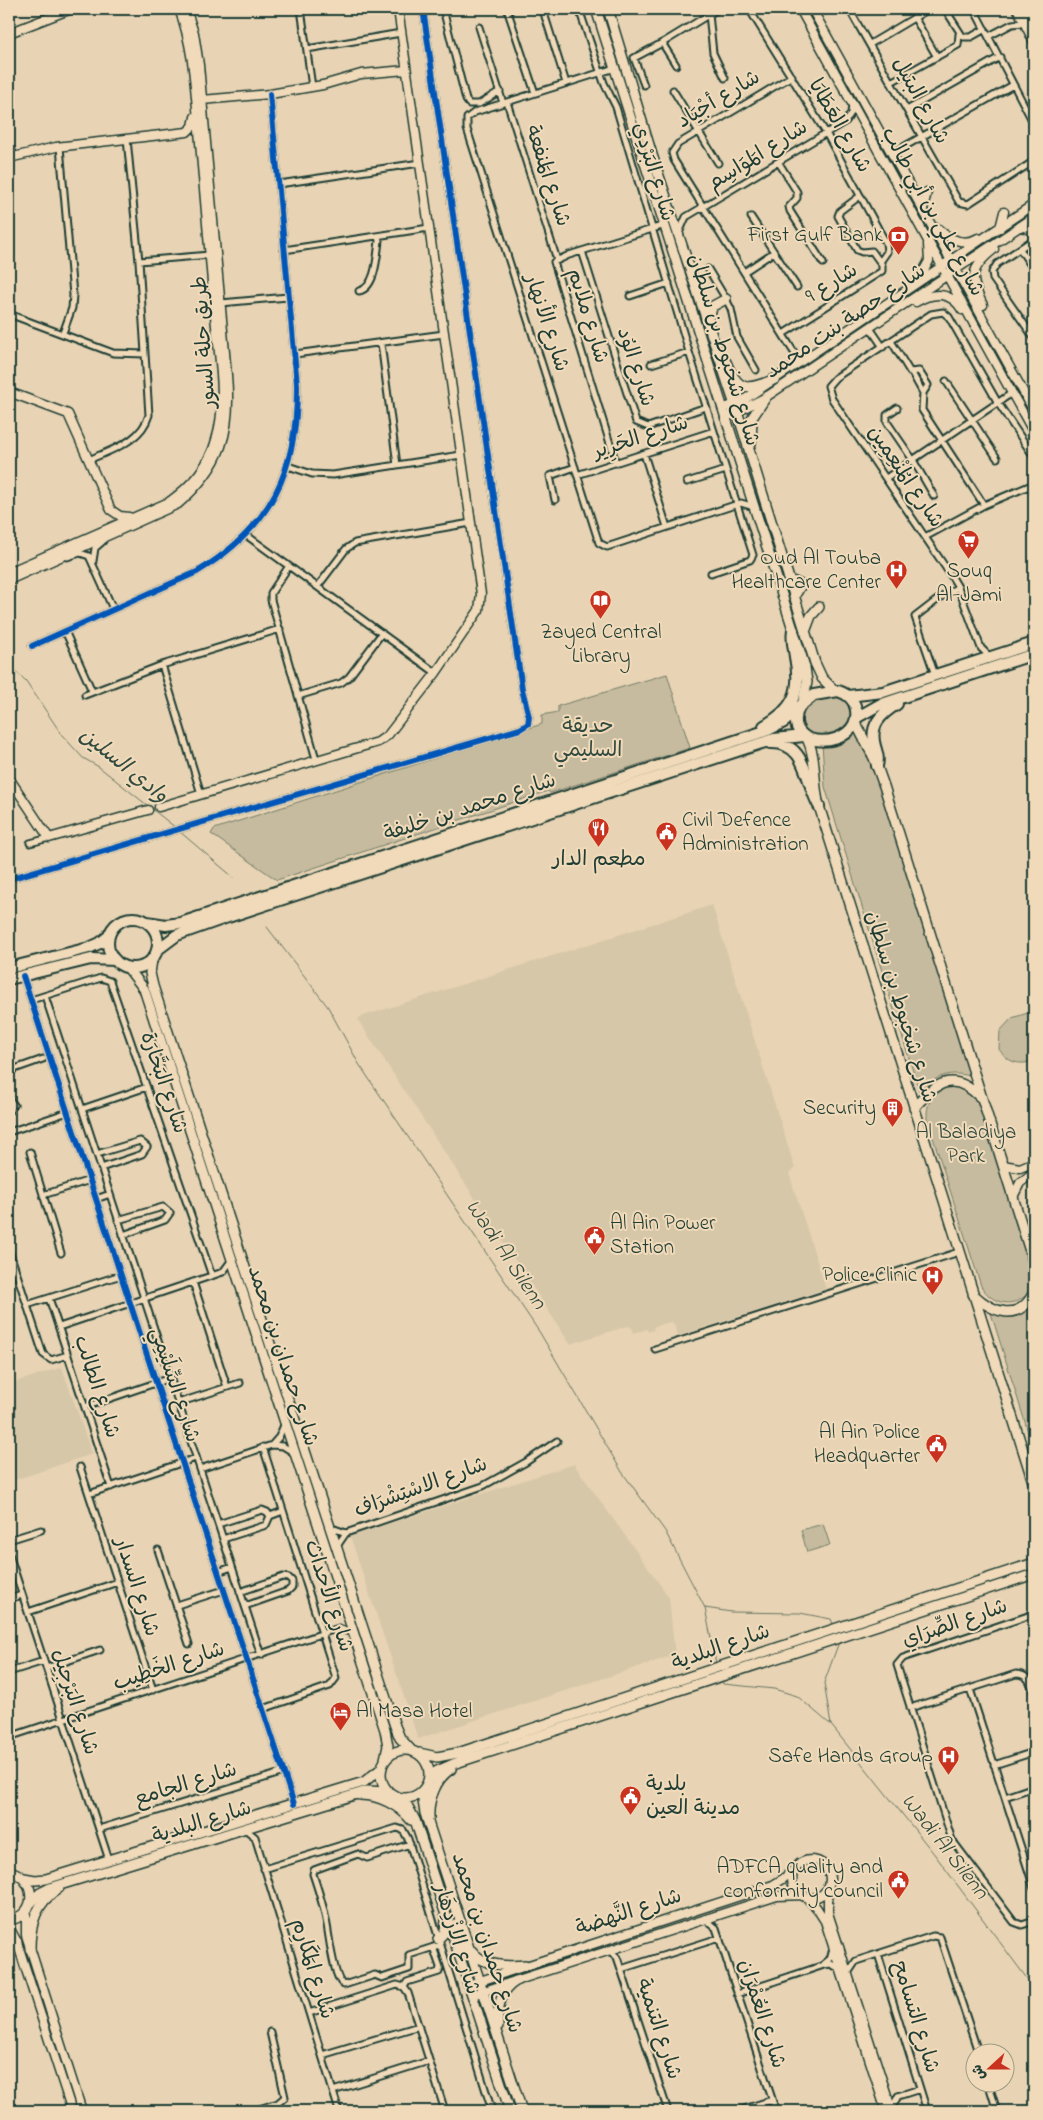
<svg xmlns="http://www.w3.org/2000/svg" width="1043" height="2120" font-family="'Indie Flower','Playpen Sans Arabic',sans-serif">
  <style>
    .built { fill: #d7c7a9 }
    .green { fill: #c6bb9e; stroke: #727c69 }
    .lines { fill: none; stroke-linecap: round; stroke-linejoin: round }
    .stream { stroke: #697563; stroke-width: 1 }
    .street-casing { stroke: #1f3d34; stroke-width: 9 }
    .secondary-casing { stroke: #1f3d34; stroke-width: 11 }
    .primary-casing { stroke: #1f3d34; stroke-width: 12 }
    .highway-casing { stroke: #1f3d34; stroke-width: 14 }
    .street { stroke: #f0dab9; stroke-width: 5 }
    .secondary { stroke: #f0dab9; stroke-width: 8 }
    .primary { stroke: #f0dab9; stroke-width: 9 }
    .highway { stroke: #f0dab9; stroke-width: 10 }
    .cycleway-casing { stroke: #f0dab9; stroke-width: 9 }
    .cycleway { stroke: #0057b8; stroke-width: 6 }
    .labels { text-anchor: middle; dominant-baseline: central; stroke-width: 4; stroke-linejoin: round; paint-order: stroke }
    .street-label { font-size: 21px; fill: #1f3d34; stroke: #f0dab9 }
    .poi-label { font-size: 21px; fill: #1f3d34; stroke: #f0dab9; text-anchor: end }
    .park-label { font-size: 21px; fill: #304a3f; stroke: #f0dab9 }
    .water-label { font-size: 22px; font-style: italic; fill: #314b40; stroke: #f0dab9 }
  </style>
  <rect width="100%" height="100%" fill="#e8d4b4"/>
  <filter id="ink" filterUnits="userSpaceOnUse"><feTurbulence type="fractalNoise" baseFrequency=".02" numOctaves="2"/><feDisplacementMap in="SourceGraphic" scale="10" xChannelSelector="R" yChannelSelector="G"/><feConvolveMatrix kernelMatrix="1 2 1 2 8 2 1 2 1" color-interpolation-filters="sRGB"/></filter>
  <g filter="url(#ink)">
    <!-- built -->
    <path class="built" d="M712 905 795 1168 789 1173 826 1289 681 1335H678L673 1323 670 1322 653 1327 654 1330 648 1332 647 1329 634 1333 632 1328 628 1326 570 1344 358 1020 360 1017Z
      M62 1367 92 1454 9 1482V1384Z
      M574 1464 669 1597 675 1655 418 1739 350 1536Z"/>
    <!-- green -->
    <path class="green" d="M667 674 690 748 550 793 548 791 277 880 211 834 214 829 542 724V715L558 712V706Z
      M836 694 850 701 853 722 839 734 816 738 801 728 800 715 809 702Z
      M859 731 871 753 973 1077C952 1070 933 1075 920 1094L825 787 822 744 843 740Z
      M1034 1011V1061C1019 1066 1007 1062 999 1049L1000 1031 1012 1018Z
      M954 1084 977 1094 1034 1267C1039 1302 1000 1317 981 1286L927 1119C926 1098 936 1091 954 1084Z
      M1034 1303V1451L990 1310H1024Z
      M823 1524 830 1545 807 1552 801 1530Z"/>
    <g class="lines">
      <!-- stream -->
      <path class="stream" d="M9 665 26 681 62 735 83 758 99 767 176 828
        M179 831 233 877
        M267 927 328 1007 359 1064 540 1333 622 1472 665 1531 705 1608 716 1663
        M705 1608 731 1612 800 1613 831 1619 833 1624
        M722 1681 723 1684 774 1689 797 1696 831 1725 935 1855 1034 1988
        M831 1725 824 1683 839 1642"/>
      <defs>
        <path id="street" d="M301 9 312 87
          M443 9 466 100 469 104H479L500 91
          M507 9 535 93
          M579 9 604 83 616 107 689 352 753 555 750 560 711 573
          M749 9 826 133 886 243 887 252 880 262
          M849 9 959 202 968 204 1034 161
          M945 9 963 37H971L985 29
          M974 9 1034 124
          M543 10 566 83
          M709 14 713 53 725 78
          M914 17 937 57
          M479 27 503 103
          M989 36 1012 24 1025 23
          M870 44 929 9
          M307 49 401 33
          M676 65 664 46V42L718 9
          M615 68 475 112 467 118V129L599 543 607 547 741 503 754 507
          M792 76 678 144 672 153 674 160 800 362
          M891 82 958 45 959 34
          M644 85 634 58 664 42
          M673 90 718 163
          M507 102 557 260
          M907 110 1000 57
          M9 143 14 156
          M60 147 73 295 72 308 63 333
          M893 153 1013 85
          M779 163 797 192V198L789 207 790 211 823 263
          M279 184 420 163
          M751 217 797 287
          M1018 228 1026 229 1034 235
          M679 233 686 217 846 121 851 113 852 105
          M1034 239 997 264 992 272 993 279 1034 338
          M1020 249 1034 270
          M284 250 429 228
          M582 251 636 422 648 427 706 407
          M139 261 210 255
          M708 269 726 299 731 309 737 337 756 370
          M744 272 774 252
          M359 291C376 288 377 255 379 241L378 236
          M630 296 669 283
          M221 303 288 297
          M9 314 113 353 145 354
          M870 328 883 347
          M783 334 882 271V265L872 251 862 252 857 250 838 216 840 211 860 196
          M891 341 910 372 919 371 928 385 923 393 922 410 984 505
          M381 343 397 465
          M295 354 444 334
          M651 364 689 352
          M912 373 923 393
          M946 381 997 458
          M897 408 887 415V422L913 460 934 496
          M644 454 667 527
          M89 460C112 449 141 442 149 415L139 261 127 139
          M616 463 554 262 569 255 665 225
          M288 466 312 474 333 475 461 455
          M577 475 714 431
          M886 478 1012 393
          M687 482 726 470
          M555 500 550 476 575 467
          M246 535 436 673
          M925 537 984 505 1034 484
          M67 557 80 553 89 556 113 609
          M93 561 95 548 103 541
          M289 566 271 593V600L316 759
          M318 586 346 549 355 543 471 523
          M65 631 92 691
          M32 646 197 572C272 527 298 470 297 384L270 94
          M990 657 981 648 958 587 952 577 832 399 828 386 835 378 931 314 943 312 949 317 998 403 1034 457
          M162 665 201 794
          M935 675 915 617 937 600 958 587
          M85 695 162 665 280 629
          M298 696 341 683 349 677 382 633
          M30 843 49 838
          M9 879 520 729 528 724 529 717 522 689 423 9
          M23 976 294 1804
          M45 996 261 1655
          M31 1000 101 978 110 981 212 1276
          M9 1071 43 1059
          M9 1099 14 1105 9 1111
          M82 1109 147 1087
          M9 1132 68 1112
          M30 1152 61 1253
          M97 1154 140 1141 147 1147 142 1154 101 1168
          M43 1195 90 1180
          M96 1199 110 1194
          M118 1220 163 1207 170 1213 165 1220 123 1235
          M9 1239 10 1253 43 1354 51 1360 68 1355
          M193 1282 227 1387
          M49 1298 111 1487
          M27 1305 121 1275
          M59 1327 223 1272 231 1261
          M655 1349 959 1252
          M178 1403 240 1383
          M85 1407 170 1378
          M272 1445 283 1446 294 1453
          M263 1447 336 1678 330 1686 263 1709
          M80 1467 153 1690
          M200 1469 272 1445 279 1437 284 1425
          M89 1494 196 1458
          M270 1516 283 1511
          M218 1524 262 1510 267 1512 270 1516 266 1525 223 1539
          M332 1528 346 1533 483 1486 526 1462 557 1441
          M9 1540 41 1530
          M337 1546 346 1533
          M158 1550 189 1644
          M9 1554 109 1860
          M218 1572 232 1567
          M240 1592 283 1577 289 1578 292 1581V1587L288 1591 245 1606
          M9 1599 22 1595
          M177 1605 224 1590
          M28 1612 118 1582
          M1034 1614 903 1658 897 1665 952 1840 1014 1922 1022 1925 1034 1921
          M46 1668 100 1650
          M9 1672 44 1661
          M970 1689 1034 1888
          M910 1708 1016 1674C1029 1674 1031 1684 1034 1694
          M9 1737 339 1628 352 1633
          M994 1765 1034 1752
          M1005 1797 1034 1787
          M99 1829 284 1772
          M245 1829 255 1837 339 2111
          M410 1844 367 1858 358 1854 314 1870 313 1874C318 1889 323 1904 326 1920 329 1932 333 1980 344 1985L375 1975 382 1978 409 1969V1955L440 1945
          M1026 1862 1034 1859
          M264 1869 397 1828 403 1830 408 1839 492 2111
          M705 1919 716 1928 776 2111
          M610 1951 617 1957 668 2111
          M878 1954 927 2111
          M824 1964 830 1959 833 1948
          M621 1969 719 1938
          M848 1973 856 1961 933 1936 940 1937 978 2052
          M404 1987 407 1982 439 1972 440 1967 433 1947
          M737 1994 824 1965 831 1964 840 1969
          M309 2013 397 1985 404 1987 408 1993 445 2111
          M322 2055 419 2026
          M988 2082 997 2111
          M333 2091 429 2061
          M892 2108 898 2096 920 2089
          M253 2111 278 2103 285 2097 270 2032
          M738 2111 772 2100"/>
        <path id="secondary" d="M800 9 1034 433
          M812 9 1034 411
          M9 33 71 9
          M202 100 270 94 323 85 361 74 406 70
          M9 158 56 147 187 132 193 126 195 117
          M923 209 927 192
          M937 228C948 238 964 247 978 238
          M1000 228 1004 212
          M920 277 929 261 928 244
          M916 302C933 292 951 291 962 310
          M983 305C969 278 970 268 994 249
          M9 392 68 414 111 510 120 516 129 517
          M723 409 742 401 775 379 1034 204
          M725 418 766 397 1034 217
          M9 572 169 502C190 487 209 466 216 440 229 398 217 348 214 305 209 247 204 189 199 131 195 90 194 48 179 9
          M9 580 178 504C222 466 232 432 227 375L199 65 194 33 186 9
          M9 778 49 838 148 810
          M159 807 378 742 388 735 436 673 479 610 481 594 471 523 398 9
          M1003 1165 1020 1168 1034 1162
          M1013 1197 1020 1183 1034 1172
          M792 1879a19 19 0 1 1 38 0a19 19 0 1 1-38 0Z
          M828 1885V1913L892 2111
          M805 1896 816 1907 825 1921 886 2111
          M26 1911V1935L82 2111
          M9 1927 17 1942 72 2111
          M468 1985 773 1885 783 1879 797 1867
          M472 1995 777 1896 802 1895"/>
        <path id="primary" d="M596 9 805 667 807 682 803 702
          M608 9 653 158 738 414 815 663 822 678 835 691
          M1018 9 1034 41
          M1028 9 1034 21
          M707 321 713 306 726 299
          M726 362C738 392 747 391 775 379
          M751 444 752 418 766 397
          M788 579 801 585 794 597
          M805 632 811 616 819 607
          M855 722 874 758 884 786 1034 1264
          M807 738C817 759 813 783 819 806L1034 1485
          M152 960 150 973 153 986 395 1726 400 1738 411 1750
          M128 968 144 989 385 1730 388 1746 385 1759
          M914 1108C935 1084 952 1069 980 1097
          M973 1294C993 1313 1019 1323 1034 1292
          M381 1774a24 24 0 1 1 48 0a24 24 0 1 1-48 0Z
          M419 1753 437 1757 458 1753 1034 1563
          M429 1780 437 1771 453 1764 1034 1574
          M427 1784 423 1801 425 1813 522 2111
          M360 1795C379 1795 399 1805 411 1820
          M398 1797 407 1805 415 1820 510 2111
          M429 1817C428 1800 436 1778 451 1769
          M9 1871C37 1877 39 1916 9 1920
          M24 1878 35 1880 46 1879 364 1782 382 1768
          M30 1904 40 1893 50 1888 367 1791 389 1792
          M454 1925 464 1953
          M9 1934 17 1942
          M438 1939 445 1932 446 1921
          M30 1949C30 1923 36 1903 59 1888
          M472 1951C482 1966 508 1967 525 1965
          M498 2026C497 2008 500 1990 516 1981"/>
        <path id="highway" d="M838 691C848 694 855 701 856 710 862 750 779 753 799 707L814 695Z
          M848 696 883 692 1034 643
          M856 718 879 705 1034 654
          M764 726C794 709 802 691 795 657 794 648 791 639 793 630
          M770 743C807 741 805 782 819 806
          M877 766C879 758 877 753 875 746 869 725 881 714 897 704
          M108 943a25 25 0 1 1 50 0a25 25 0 1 1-50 0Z
          M147 922 166 925 181 923 768 730 784 722 798 710
          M157 950 177 935 228 917 774 739 804 736
          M9 968 89 948 100 943 109 936
          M9 979 91 959 115 960"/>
      </defs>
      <!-- street casing -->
      <use href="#street" class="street-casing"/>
      <!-- secondary casing -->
      <use href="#secondary" class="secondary-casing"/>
      <!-- primary casing -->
      <use href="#primary" class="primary-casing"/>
      <!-- highway casing -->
      <use href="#highway" class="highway-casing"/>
      <!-- street -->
      <use href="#street" class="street"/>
      <!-- secondary -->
      <use href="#secondary" class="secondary"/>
      <!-- primary -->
      <use href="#primary" class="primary"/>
      <!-- highway -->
      <use href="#highway" class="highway"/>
      <defs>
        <path id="cycleway" d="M32 646 197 572C272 527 298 470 297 384L270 94
          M9 879 520 729 528 724 529 717 522 689 423 9
          M23 976 294 1804"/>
      </defs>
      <!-- cycleway casing -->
      <use href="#cycleway" class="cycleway-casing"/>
      <!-- cycleway -->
      <use href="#cycleway" class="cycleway"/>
    </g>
  </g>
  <!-- icons -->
  <defs>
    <symbol id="bank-pin" viewBox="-11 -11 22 30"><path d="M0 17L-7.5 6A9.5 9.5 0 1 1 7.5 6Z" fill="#c8321e" stroke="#f0dab9"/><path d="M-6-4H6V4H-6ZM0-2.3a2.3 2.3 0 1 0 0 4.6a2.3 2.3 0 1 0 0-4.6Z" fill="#fff"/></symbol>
    <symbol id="supermarket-pin" viewBox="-11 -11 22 30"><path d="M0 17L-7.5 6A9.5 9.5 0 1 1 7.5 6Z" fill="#c8321e" stroke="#f0dab9"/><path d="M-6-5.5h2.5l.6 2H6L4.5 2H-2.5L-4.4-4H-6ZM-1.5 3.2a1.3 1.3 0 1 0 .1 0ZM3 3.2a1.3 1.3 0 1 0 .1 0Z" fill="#fff"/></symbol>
    <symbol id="hospital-pin" viewBox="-11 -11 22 30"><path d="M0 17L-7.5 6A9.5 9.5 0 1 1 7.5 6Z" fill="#c8321e" stroke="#f0dab9"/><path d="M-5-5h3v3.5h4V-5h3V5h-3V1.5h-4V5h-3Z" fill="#fff"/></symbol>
    <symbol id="library-pin" viewBox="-11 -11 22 30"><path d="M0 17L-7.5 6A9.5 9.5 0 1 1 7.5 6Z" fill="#c8321e" stroke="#f0dab9"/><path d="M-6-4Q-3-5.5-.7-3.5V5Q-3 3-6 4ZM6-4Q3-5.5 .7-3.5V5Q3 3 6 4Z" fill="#fff"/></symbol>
    <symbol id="restaurant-pin" viewBox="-11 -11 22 30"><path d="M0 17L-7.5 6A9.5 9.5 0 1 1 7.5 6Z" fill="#c8321e" stroke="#f0dab9"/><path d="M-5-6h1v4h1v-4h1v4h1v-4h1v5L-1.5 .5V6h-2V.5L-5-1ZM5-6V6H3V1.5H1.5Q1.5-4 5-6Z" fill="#fff"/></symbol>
    <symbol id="civic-pin" viewBox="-11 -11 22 30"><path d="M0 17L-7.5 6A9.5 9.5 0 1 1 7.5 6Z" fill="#c8321e" stroke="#f0dab9"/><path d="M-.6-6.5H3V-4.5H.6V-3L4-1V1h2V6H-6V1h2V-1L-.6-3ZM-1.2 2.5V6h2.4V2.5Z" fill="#fff"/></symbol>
    <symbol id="building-pin" viewBox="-11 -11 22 30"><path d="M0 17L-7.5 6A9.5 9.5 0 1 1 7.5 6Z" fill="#c8321e" stroke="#f0dab9"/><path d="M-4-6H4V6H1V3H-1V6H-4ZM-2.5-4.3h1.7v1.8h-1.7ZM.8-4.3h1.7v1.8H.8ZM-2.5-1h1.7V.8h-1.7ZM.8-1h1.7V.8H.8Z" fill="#fff"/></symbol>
    <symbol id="hotel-pin" viewBox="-11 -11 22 30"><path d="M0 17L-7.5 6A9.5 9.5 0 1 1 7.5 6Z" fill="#c8321e" stroke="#f0dab9"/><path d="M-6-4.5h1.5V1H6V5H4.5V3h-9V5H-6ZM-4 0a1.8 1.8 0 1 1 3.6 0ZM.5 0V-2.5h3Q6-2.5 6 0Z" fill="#fff"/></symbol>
  </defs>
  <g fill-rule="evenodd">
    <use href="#bank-pin" x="886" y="224" width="25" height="34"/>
    <use href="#supermarket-pin" x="956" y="528" width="25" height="34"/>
    <use href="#hospital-pin" x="884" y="558" width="25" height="34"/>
    <use href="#library-pin" x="588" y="588" width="25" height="34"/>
    <use href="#restaurant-pin" x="586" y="816" width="25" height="34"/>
    <use href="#civic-pin" x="654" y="820" width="25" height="34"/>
    <use href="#building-pin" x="880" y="1096" width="25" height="34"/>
    <use href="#civic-pin" x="582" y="1224" width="25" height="34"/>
    <use href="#hospital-pin" x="920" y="1264" width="25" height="34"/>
    <use href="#civic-pin" x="924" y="1432" width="25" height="34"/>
    <use href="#hotel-pin" x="328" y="1700" width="25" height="34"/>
    <use href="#hospital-pin" x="936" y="1744" width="25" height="34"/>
    <use href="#civic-pin" x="618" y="1784" width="25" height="34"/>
    <use href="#civic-pin" x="886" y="1868" width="25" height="34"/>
  </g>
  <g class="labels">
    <!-- street labels -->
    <g class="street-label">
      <text transform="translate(719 100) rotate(-31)">شارع أجْيَاد</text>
      <text transform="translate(920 101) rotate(61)">شارع البتيل</text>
      <text transform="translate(839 126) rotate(60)">شارع العَطَايَا</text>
      <text transform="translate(758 156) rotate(-32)">شارع المَوَاسِم</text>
      <text transform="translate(653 172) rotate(73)">شارع البَرْدِي</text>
      <text transform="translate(547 176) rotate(72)">شارع المَنفعة</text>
      <text transform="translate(932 212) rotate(61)">شارع علي بن أبي طالب</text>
      <text transform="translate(832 284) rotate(-32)">شارع 9</text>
      <text transform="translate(587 316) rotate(73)">شارع ملايم</text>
      <text transform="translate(846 322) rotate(-34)">شارع حصة بنت محمد</text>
      <text transform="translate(546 323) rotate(72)">شارع الأنهار</text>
      <text transform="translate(205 342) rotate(-94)">طريق حلة السور</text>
      <text transform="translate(723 350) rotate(73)">شارع شخبوط بن سلطان</text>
      <text transform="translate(635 367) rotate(72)">شارع الوُد</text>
      <text transform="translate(641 438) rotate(-18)">شارع الحَرِير</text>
      <text transform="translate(905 477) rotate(56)">شارع المُنْعِمِين</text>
      <text transform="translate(470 808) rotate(-18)">شارع محمد بن خليفة</text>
      <text transform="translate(900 1007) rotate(73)">شارع شخبوط بن سلطان</text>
      <text transform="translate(163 1083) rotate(71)">شارع البَحَّارَة</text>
      <text transform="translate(282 1356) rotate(72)">شارع حمدان بن محمد</text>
      <text transform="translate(174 1385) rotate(72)">شارع السِّلَيْمِي</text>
      <text transform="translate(96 1387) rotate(72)">شارع الطالب</text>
      <text transform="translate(421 1488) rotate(-20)">شارع الاسْتِشْرَاف</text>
      <text transform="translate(136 1587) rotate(72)">شارع السدار</text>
      <text transform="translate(328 1596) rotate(72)">شارع الأحداث</text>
      <text transform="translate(955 1624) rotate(-19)">شارع الصِّرَاي</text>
      <text transform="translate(721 1648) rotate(-19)">شارع البلدية</text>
      <text transform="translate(169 1667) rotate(-18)">شارع الخَطِيب</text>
      <text transform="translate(74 1702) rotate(72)">شارع البَرْجِيل</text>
      <text transform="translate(186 1785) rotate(-17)">شارع الجامع</text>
      <text transform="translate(202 1823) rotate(-17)">شارع البلدية</text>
      <text transform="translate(629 1913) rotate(-18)">شارع النَّهضة</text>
      <text transform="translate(456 1939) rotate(73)">شارع الازْدِهَار</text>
      <text transform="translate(486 1943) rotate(72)">شارع حمدان بن محمد</text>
      <text transform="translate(312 1969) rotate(73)">شارع المَكَارِم</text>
      <text transform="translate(761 2014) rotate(72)">شارع العُمْرَان</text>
      <text transform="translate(915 2017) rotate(73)">شارع التسامح</text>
      <text transform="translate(658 2029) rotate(72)">شارع التنمية</text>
    </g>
    <!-- poi labels -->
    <g class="poi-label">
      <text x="883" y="236">First Gulf Bank</text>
      <text x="881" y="559">Oud Al Touba<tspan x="881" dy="24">Healthcare Center</tspan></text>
      <text x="969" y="572" text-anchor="middle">Souq<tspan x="969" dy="24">Al-Jami</tspan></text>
      <text x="601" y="633" text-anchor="middle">Zayed Central<tspan x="601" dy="24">Library</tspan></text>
      <text x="682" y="821" text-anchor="start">Civil Defence<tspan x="682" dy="24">Administration</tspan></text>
      <text x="599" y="860" text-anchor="middle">مطعم الدار</text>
      <text x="876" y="1109">Security</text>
      <text x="610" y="1224" text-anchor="start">Al Ain Power<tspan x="610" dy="24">Station</tspan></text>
      <text x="917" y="1276">Police Clinic</text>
      <text x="920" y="1433">Al Ain Police<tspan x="920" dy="24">Headquarter</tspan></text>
      <text x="356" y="1712" text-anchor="start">Al Masa Hotel</text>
      <text x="933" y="1757">Safe Hands Group</text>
      <text x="646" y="1785" text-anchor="start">بلدية<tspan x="646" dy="24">مدينة العين</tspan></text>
      <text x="883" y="1868">ADFCA quality and<tspan x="883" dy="24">conformity council</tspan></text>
    </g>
    <!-- park labels -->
    <g class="park-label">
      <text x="588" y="727">حديقة<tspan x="588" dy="24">السليمي</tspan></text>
      <text x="966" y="1133">Al Baladiya<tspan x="966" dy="24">Park</tspan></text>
    </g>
    <!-- water labels -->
    <g class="water-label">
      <text transform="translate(123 766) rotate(39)">وادي السلين</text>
      <text transform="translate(505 1255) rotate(56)">Wadi Al Silenn</text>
      <text transform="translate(944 1847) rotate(52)">Wadi Al Silenn</text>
    </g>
  </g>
  <!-- margin -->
  <rect width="1043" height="2120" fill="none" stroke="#f0dab9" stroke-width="30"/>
  <rect x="15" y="15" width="1013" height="2090" fill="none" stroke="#1f3d34" stroke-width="2" filter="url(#ink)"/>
  <!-- north arrow -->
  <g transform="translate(990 2068) rotate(249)"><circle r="24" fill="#f0dab9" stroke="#9c9b84"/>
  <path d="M0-4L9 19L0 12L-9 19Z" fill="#c8321e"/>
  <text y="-8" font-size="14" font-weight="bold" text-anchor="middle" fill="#1f3d34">ش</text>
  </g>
</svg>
